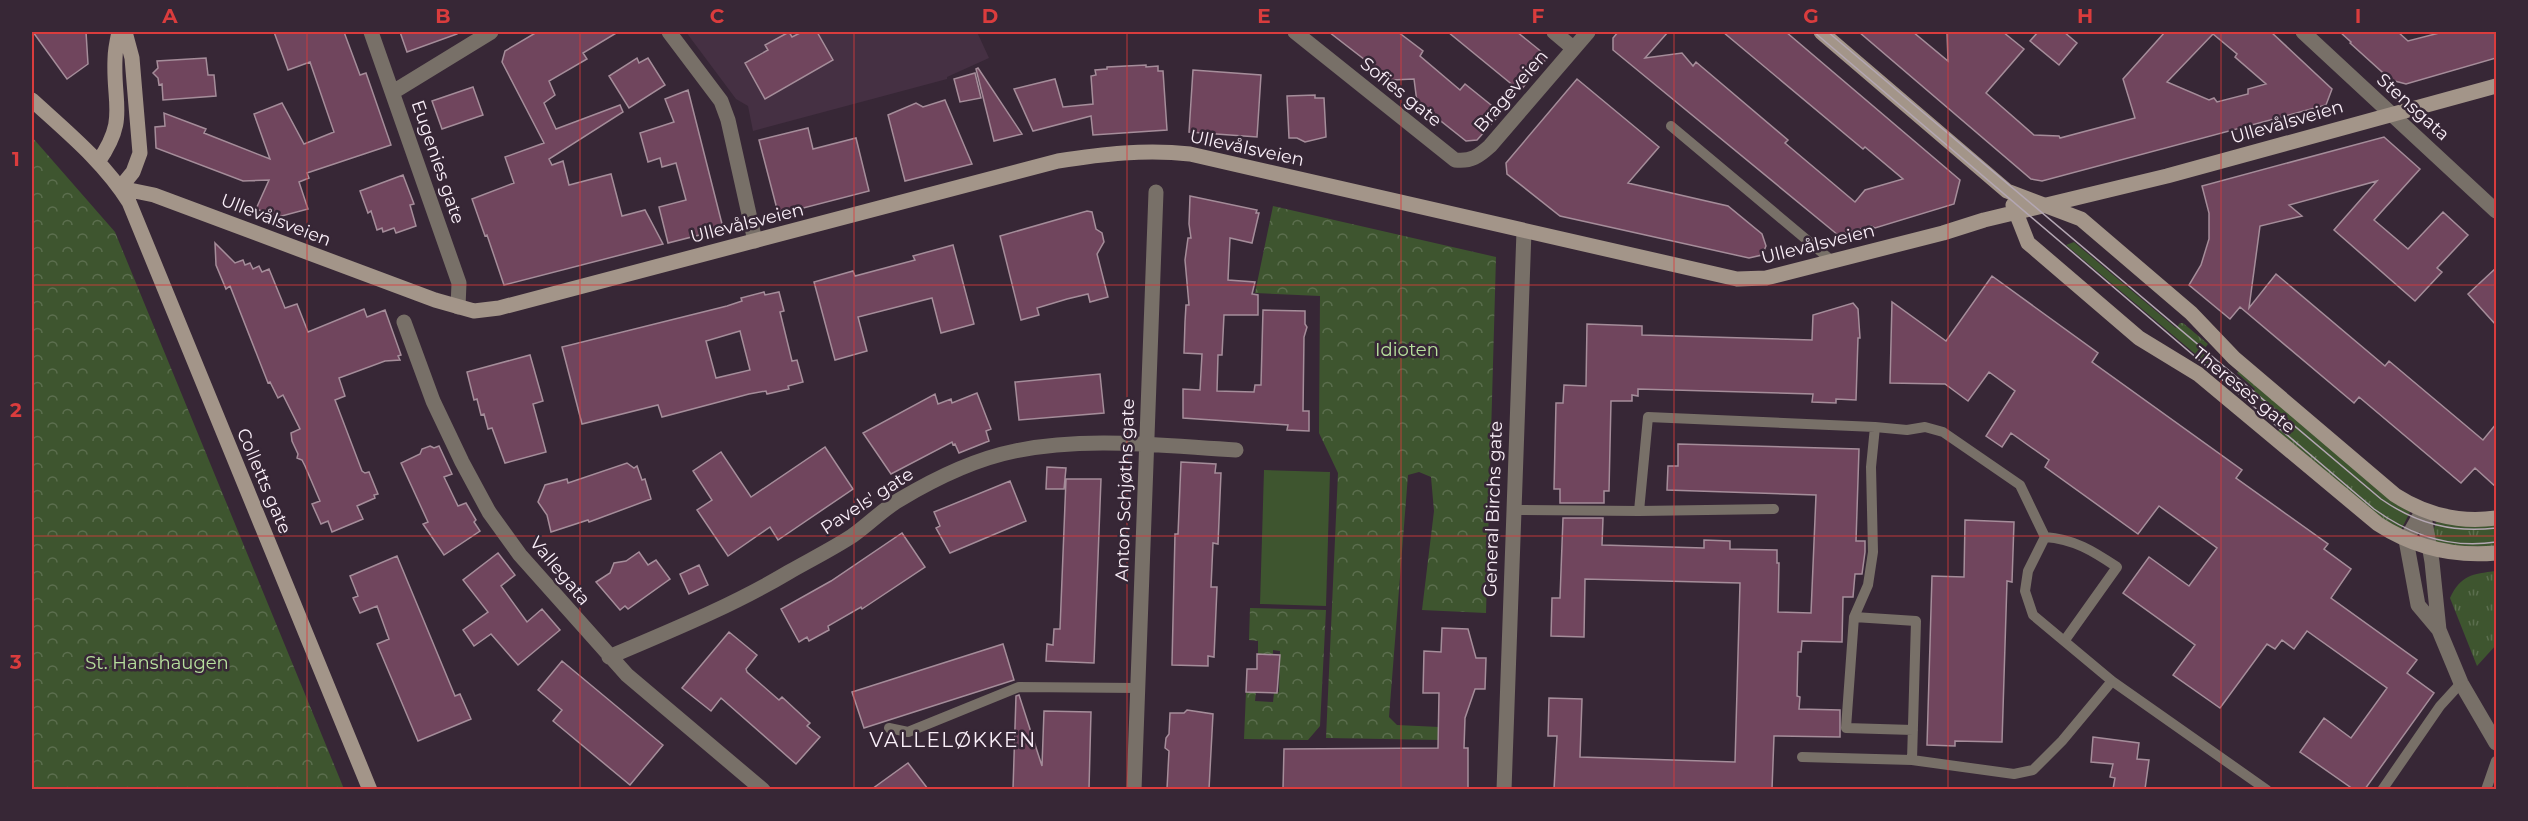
<svg xmlns="http://www.w3.org/2000/svg" width="2528" height="821" font-family="Montserrat,sans-serif">
  <style>
    .built { fill: #453043 }
    .grass { fill: url(#grass-tufts) }
    .park { fill: url(#park-crowns) }
    .garden { fill: #3e552f }
    .building { fill: #70455d; stroke: #a58d9a; stroke-width: 1.5; fill-rule: evenodd }
    .lines { fill: none; stroke-linecap: round; stroke-linejoin: round }
    .lane { stroke: #787068; stroke-width: 10 }
    .street { stroke: #787068; stroke-width: 15 }
    .secondary { stroke: #a39589; stroke-width: 15 }
    .tram { stroke: #b4a7b3; stroke-width: 1.5 }
    .grid { fill: none; stroke: #da3c3d; stroke-width: 1.5; stroke-opacity: 0.55 }
    .labels { text-anchor: middle; dominant-baseline: central; stroke-width: 5; stroke-linejoin: round; paint-order: stroke }
    .street-label { font-size: 18px; fill: #faeff9; stroke: #372736 }
    .park-label { font-size: 18px; fill: #b7e09d; stroke: #372736 }
    .neighbourhood-label { font-size: 20px; letter-spacing: 1.5px; fill: #faeff9; stroke: #372736 }
    .neatline { fill: none; stroke: #da3c3d; stroke-width: 2 }
    .grid-label { font-size: 20px; text-anchor: middle; font-weight: bold; fill: #da3c3d }
  </style>
  <defs>
    <pattern id="grass-tufts" width="24" height="20" patternUnits="userSpaceOnUse" patternTransform="scale(1.5)"><rect width="24" height="20" fill="#3e552f"/><path d="M3 7l-1-3M5 7V3M7 7l1-3M15 17l-1-3M17 17v-4M19 17l1-3" fill="none" stroke="#5b6e4e"/></pattern>
    <pattern id="park-crowns" width="20" height="18" patternUnits="userSpaceOnUse" patternTransform="scale(1.5)"><rect width="20" height="18" fill="#3e552f"/><path d="M2 6a3 3 0 1 1 6 0M12 15a3 3 0 1 1 6 0" fill="none" stroke="#5b6e4e"/></pattern>
  </defs>
  <rect width="100%" height="100%" fill="#372736"/>
  <!-- built -->
  <path class="built" d="M686 32H977L989 58 947 77V79L753 131 748 106 736 99Z"/>
  <!-- grass -->
  <path class="grass" d="M2074 242 2176 328 2180 323H2183L2208 344 2202 352 2229 375 2225 379 2066 245Z
    M2239 371 2396 504 2410 512 2401 530 2375 514 2277 433 2281 427 2265 404 2252 393 2255 389 2237 373Z
    M2436 522 2465 526 2496 524V546L2457 547 2430 542Z
    M2496 571V645L2477 666 2450 598C2461 575 2472 574 2496 571Z"/>
  <!-- park -->
  <path class="park" d="M32 137 115 232 344 789H32Z
    M1273 206 1496 257 1486 613 1422 610 1434 511 1431 477 1419 472 1408 475 1389 717 1397 725 1439 727 1441 740 1326 738 1338 473 1319 433 1320 296 1255 293Z
    M1250 608 1326 610 1320 726 1308 740 1244 739 1246 692H1256L1255 701 1273 702 1274 693 1279 692 1280 651 1273 650V655L1258 654V641L1249 640Z"/>
  <!-- garden -->
  <path class="garden" d="M1264 470 1330 472 1326 606 1260 604Z"/>
  <!-- building -->
  <path class="building" d="M33 32H86L88 64 67 79Z
    M274 32H344L360 75 366 73 391 145 307 173 309 178 299 182 308 209 278 217 256 209 269 180 243 181 156 148 155 127 165 126 164 113 206 129 204 133 270 159 254 114 282 103 304 144 334 132 310 62 288 70Z
    M400 32H457V34L407 52Z
    M537 32H618L583 53 587 59 549 81 555 95 544 103 556 129 620 105 623 112 549 159 552 165 563 161 569 185 611 174 622 216 645 210 663 244 504 285 487 235 485 236 472 199 514 183 505 157 544 143 502 62 505 51Z
    M789 32 792 37 802 32H817L833 60 765 99 745 63 768 50 765 45Z
    M1329 32H1398L1423 51 1420 56 1460 90 1465 84 1501 113 1477 140 1466 141 1417 102 1414 79 1391 80Z
    M1448 32H1517L1548 57 1520 91Z
    M1618 32H1668L1645 58 1682 53 1693 66 1696 62 1788 140 1785 143 1855 202 1865 190 1903 179 1865 147 1863 149 1723 32H1786L1960 180 1954 204 1875 228 1871 226 1838 235 1613 50V38Z
    M1859 32H1913L1948 61 1947 32H2003L2024 49 1986 93 2034 135 2059 136 2060 138 2135 118 2123 79 2165 32H2271L2332 89 2326 105 2042 181 2031 179ZM2213 34 2237 54 2235 57 2266 84 2248 89V94L2217 102 2214 98 2209 100 2167 82Z
    M2038 32H2064L2077 43 2059 65 2030 41Z
    M2340 32H2398L2408 41 2443 32H2496V58L2406 84 2391 80 2350 43 2351 42Z
    M206 58 208 75H214L216 96 163 100 162 84 159 85 158 78 153 73 158 68 157 61Z
    M637 58 639 63 648 58 665 85 629 108 609 76Z
    M1146 65V67L1158 66V71H1163L1167 130 1093 135 1091 116 1033 131 1014 89 1055 79 1063 107 1093 104 1091 76 1096 75 1095 70 1107 69V67Z
    M978 68 1022 134 994 141 976 69Z
    M1193 70 1261 75 1257 137 1189 132Z
    M975 73 981 98 960 102 954 79Z
    M1577 79 1659 147 1628 183 1728 206 1762 234 1766 246 1762 255 1749 258 1560 216 1507 174 1506 163Z
    M473 87 483 115 442 129 432 101Z
    M688 90 722 224 719 230 668 243 659 207 686 200 676 163 662 167 660 158 648 162 640 133 674 122 665 99Z
    M1315 95V98H1324L1326 137 1305 142 1297 138H1289L1287 96Z
    M945 100 972 164 905 181 888 115 916 103 923 107Z
    M808 128 813 149 856 138 869 191 784 213 777 209 759 140Z
    M2384 137 2420 169 2374 220 2408 249 2443 212 2468 235 2437 268 2442 272 2415 301 2334 230 2377 181 2289 205 2302 216 2260 226 2249 308 2276 274 2385 366 2389 361 2483 440 2496 424V487L2475 468 2461 483 2359 397 2354 403 2240 307 2230 319 2189 285 2201 265 2209 239V213L2202 186Z
    M403 175 414 204 410 205 416 226 396 233 394 228 383 232 382 228 377 230 371 211 368 213 360 191Z
    M1190 196 1257 210 1256 213H1259L1252 243 1230 238 1228 280 1255 282 1252 294 1258 295V315H1224L1222 355H1218L1217 391 1254 392 1255 385H1261L1263 310 1305 311V324L1307 327 1304 337 1303 411H1309V431L1287 430 1288 425 1183 418V389L1200 390 1202 354 1184 353 1185 322 1186 305H1189L1185 260 1188 238H1191L1189 224Z
    M1087 211 1092 212 1096 229 1102 233 1104 242 1097 254 1108 297 1090 302 1088 294 1067 299 1037 308 1039 315 1021 320 1000 236Z
    M215 243 235 263 243 260 245 265 250 263 253 269 259 266 262 272 269 269 285 308 297 304 308 332 364 309 367 317 385 310 401 355 398 356 400 360 385 361 339 378 345 396 335 400 362 471 365 473 369 472 378 494 374 495 375 498 357 506 363 519 332 532 328 521 321 524 312 504 320 501 305 466 302 460 297 458 298 454 292 441 291 433 300 429 283 395 278 398 270 382 268 383 230 286 226 289 216 265Z
    M953 245 974 324 941 333 932 298 858 317 867 351 835 360 814 282 853 271 855 276 915 260 913 256Z
    M2496 268V325L2468 294Z
    M1992 276 2098 353 2092 362 2242 470 2236 478 2328 544 2324 549 2351 569 2331 598 2417 660 2407 673 2434 693 2365 789H2353L2300 752 2324 718 2351 738 2387 688 2307 631 2294 649 2282 640 2275 649 2267 644 2220 708 2173 675 2195 645 2123 593 2149 557 2189 586 2217 548 2159 506 2138 534 2045 467 2049 460 2011 433 2002 447 1986 436 2015 391 1989 372 1968 401 1945 384 1890 383 1892 302 1946 341Z
    M764 292 765 295 779 292 784 311 780 312 792 361 797 360 803 382 788 386 789 389 767 394 766 391 749 394 662 417 658 405 582 424 562 347 727 306 742 301 741 298ZM740 331 750 370 716 378 706 341Z
    M1853 303 1858 309 1860 338H1858L1856 400 1836 399V403L1812 402 1813 394 1638 389V396L1632 395V401H1611L1609 491H1604V503H1560V489H1554L1556 403H1563L1564 385 1586 386 1587 324 1642 326V335L1812 340 1813 315Z
    M530 355 543 401 533 404 546 452 505 463 492 428 488 429 484 414 481 415 477 399 474 400 467 372Z
    M1100 374 1104 413 1019 420 1015 382Z
    M977 393 991 429 986 431 989 441 959 453 955 444 953 445 952 442 891 474 863 433 935 394 938 404 951 399 952 403Z
    M1678 444 1859 449 1856 541H1865V552L1862 574H1855L1853 597H1843L1842 642 1802 641 1801 652H1798L1797 696 1800 697 1799 709 1840 710V737L1774 736 1772 789H1554L1557 736H1548L1549 698 1582 699 1580 757 1735 762 1740 583 1585 579 1584 637 1551 636 1552 598H1560L1563 518H1603L1602 545 1704 548V540L1730 541V549L1777 550V563H1779L1778 612 1811 613 1816 495 1667 490 1668 466H1678Z
    M430 446 434 448 439 446 452 474 444 477 458 506 466 503 476 520 474 522 480 531 444 555 423 524 428 522 401 463 420 454 422 449Z
    M825 447 853 489 778 540 770 527 728 556 697 510 712 500 693 471 721 452 751 497Z
    M1181 462 1216 464 1215 473H1221L1218 544 1213 543 1211 587H1217L1214 657 1208 656V666L1172 665V663L1175 534H1178Z
    M627 463 634 468 637 466 642 480 645 479 651 499 589 522 588 520 551 532 547 515 538 502 545 485 567 479 568 483Z
    M1047 467 1066 468 1064 489H1046Z
    M1066 479H1101L1094 663 1046 661 1047 644 1053 645 1054 629H1060Z
    M1010 481 1026 521 950 553 936 528 940 526 934 512Z
    M1965 520 2014 522 2012 582 2007 581 2002 742 1955 741V746L1927 745 1932 576 1964 577Z
    M902 533 925 567 862 609 861 607 828 626 829 630 809 641 807 637 799 642 781 609 831 581Z
    M639 552 648 565 656 560 670 579 628 609 625 606 620 610 596 582 610 573 614 563 626 561Z
    M498 553 515 575 501 586 527 622 542 609 560 630 518 665 491 634 474 646 463 630 488 612 463 580Z
    M397 556 455 696 460 694 471 719 418 741 377 644 389 639 377 606 360 613 353 598 358 596 350 576Z
    M699 565 708 585 689 594 680 574Z
    M1442 628 1468 629 1476 658H1486L1485 689H1475L1465 718 1464 748H1468V789H1283L1284 749 1438 748 1439 693H1423L1424 651 1441 652Z
    M729 632 757 655 746 669 747 672 779 700 782 697 810 723 807 726 820 737 796 764 721 698 711 711 682 688Z
    M1003 644 1014 680 864 728 852 692Z
    M1257 654 1280 655 1277 693 1246 692 1247 669H1257Z
    M562 661 663 745 630 785 553 721 562 710 538 690Z
    M1019 695 1042 766 1044 711 1091 712 1089 789H1013L1016 696Z
    M1187 710 1213 714 1209 789H1167L1169 751 1165 748 1166 738 1169 734 1170 713H1184Z
    M2093 737 2139 743 2137 759 2149 760 2145 789H2113L2115 778 2110 777 2113 764 2091 762Z
    M908 763 928 789H872Z"/>
  <g class="lines">
    <!-- lane -->
    <path class="lane" d="M1671 126 1832 261
      M1513 510 1639 511 1648 417 1875 427
      M1639 511 1774 509
      M1854 617 1868 585 1873 552 1871 467 1875 427 1907 430 1925 427 1943 432 2020 485 2045 537
      M2065 640 2117 567C2093 551 2074 539 2045 537L2028 571 2025 591 2033 615 2112 681
      M889 728 908 732 1019 687 1138 688
      M1802 757 1912 760 2014 774 2033 770 2062 741 2112 681 2267 790
      M1912 760 1916 621 1854 617 1846 728 1913 730
      M2382 790 2440 706 2461 683
      M2486 790 2496 761"/>
    <!-- street -->
    <path class="street" d="M371 32 459 283 458 307
      M669 32 721 101 728 120 755 241
      M1295 32 1455 160C1471 162 1479 156 1490 146L1588 32
      M1554 32 1573 48
      M2303 32 2496 211
      M393 92 491 32
      M404 322 433 401 462 462 489 512 520 555 627 675 763 790
      M2423 510 2406 540 2418 605 2439 630 2461 683 2496 743
      M2423 510 2432 562 2439 630
      M609 657C670 631 732 606 789 572 810 560 832 549 852 536 868 525 882 510 899 500 934 479 975 459 1015 451 1087 436 1164 446 1236 450
      M1134 790 1156 192
      M1504 790 1524 231"/>
    <!-- secondary -->
    <path class="secondary" d="M1821 32 2007 191 2081 219 2191 313 2234 358 2395 495C2426 515 2459 523 2496 518
      M32 100C67 132 104 162 129 202L370 790
      M98 162C128 119 113 106 115 59 115 50 117 41 119 32
      M120 188 154 195 435 300 474 311 499 308 1058 161C1103 154 1145 149 1190 154L1737 279 1766 278 1943 233 1984 220 2167 176 2496 86
      M120 188 133 172 140 153 132 58 125 32
      M2013 205 2028 243 2034 248 2139 338 2198 374 2378 524C2415 548 2453 557 2496 553"/>
    <!-- tram -->
    <path class="tram" d="M1814 32 2374 509C2410 535 2451 549 2496 542
      M1828 32 2381 499C2417 524 2453 533 2496 528"/>
  </g>
  <!-- grid -->
  <path class="grid" d="M307 32V790M580 32V790M854 32V790M1127 32V790M1401 32V790M1674 32V790M1948 32V790M2221 32V790M32 285H2496M32 536H2496"/>
  <g class="labels">
    <!-- street labels -->
    <g class="street-label">
      <text transform="translate(1511 91) rotate(-49)">Brageveien</text>
      <text transform="translate(1401 92) rotate(39)">Sofies gate</text>
      <text transform="translate(2413 107) rotate(42)">Stensgata</text>
      <text transform="translate(2287 122) rotate(-16)">Ullevålsveien</text>
      <text transform="translate(1247 148) rotate(12)">Ullevålsveien</text>
      <text transform="translate(438 162) rotate(71)">Eugenies gate</text>
      <text transform="translate(276 220) rotate(21)">Ullevålsveien</text>
      <text transform="translate(747 223) rotate(-14)">Ullevålsveien</text>
      <text transform="translate(1818 244) rotate(-14)">Ullevålsveien</text>
      <text transform="translate(2244 390) rotate(39)">Thereses gate</text>
      <text transform="translate(264 481) rotate(67)">Colletts gate</text>
      <text transform="translate(1125 490) rotate(-88)">Anton Schjøths gate</text>
      <text transform="translate(867 501) rotate(-33)">Pavels' gate</text>
      <text transform="translate(1493 509) rotate(-88)">General Birchs gate</text>
      <text transform="translate(560 571) rotate(50)">Vallegata</text>
    </g>
    <!-- park labels -->
    <g class="park-label">
      <text x="1407" y="350">Idioten</text>
      <text x="157" y="663">St. Hanshaugen</text>
    </g>
    <!-- neighbourhood labels -->
    <g class="neighbourhood-label">
      <text x="953" y="740">VALLELØKKEN</text>
    </g>
  </g>
  <!-- border -->
  <rect width="2528" height="821" fill="none" stroke="#372736" stroke-width="66"/>
  <rect x="33" y="33" width="2462" height="755" class="neatline"/>
  <g class="grid-label">
    <text x="170" y="23">A</text>
    <text x="443" y="23">B</text>
    <text x="717" y="23">C</text>
    <text x="990" y="23">D</text>
    <text x="1264" y="23">E</text>
    <text x="1538" y="23">F</text>
    <text x="1811" y="23">G</text>
    <text x="2085" y="23">H</text>
    <text x="2358" y="23">I</text>
    <text x="16" y="166">1</text>
    <text x="16" y="417">2</text>
    <text x="16" y="669">3</text>
  </g>
</svg>
